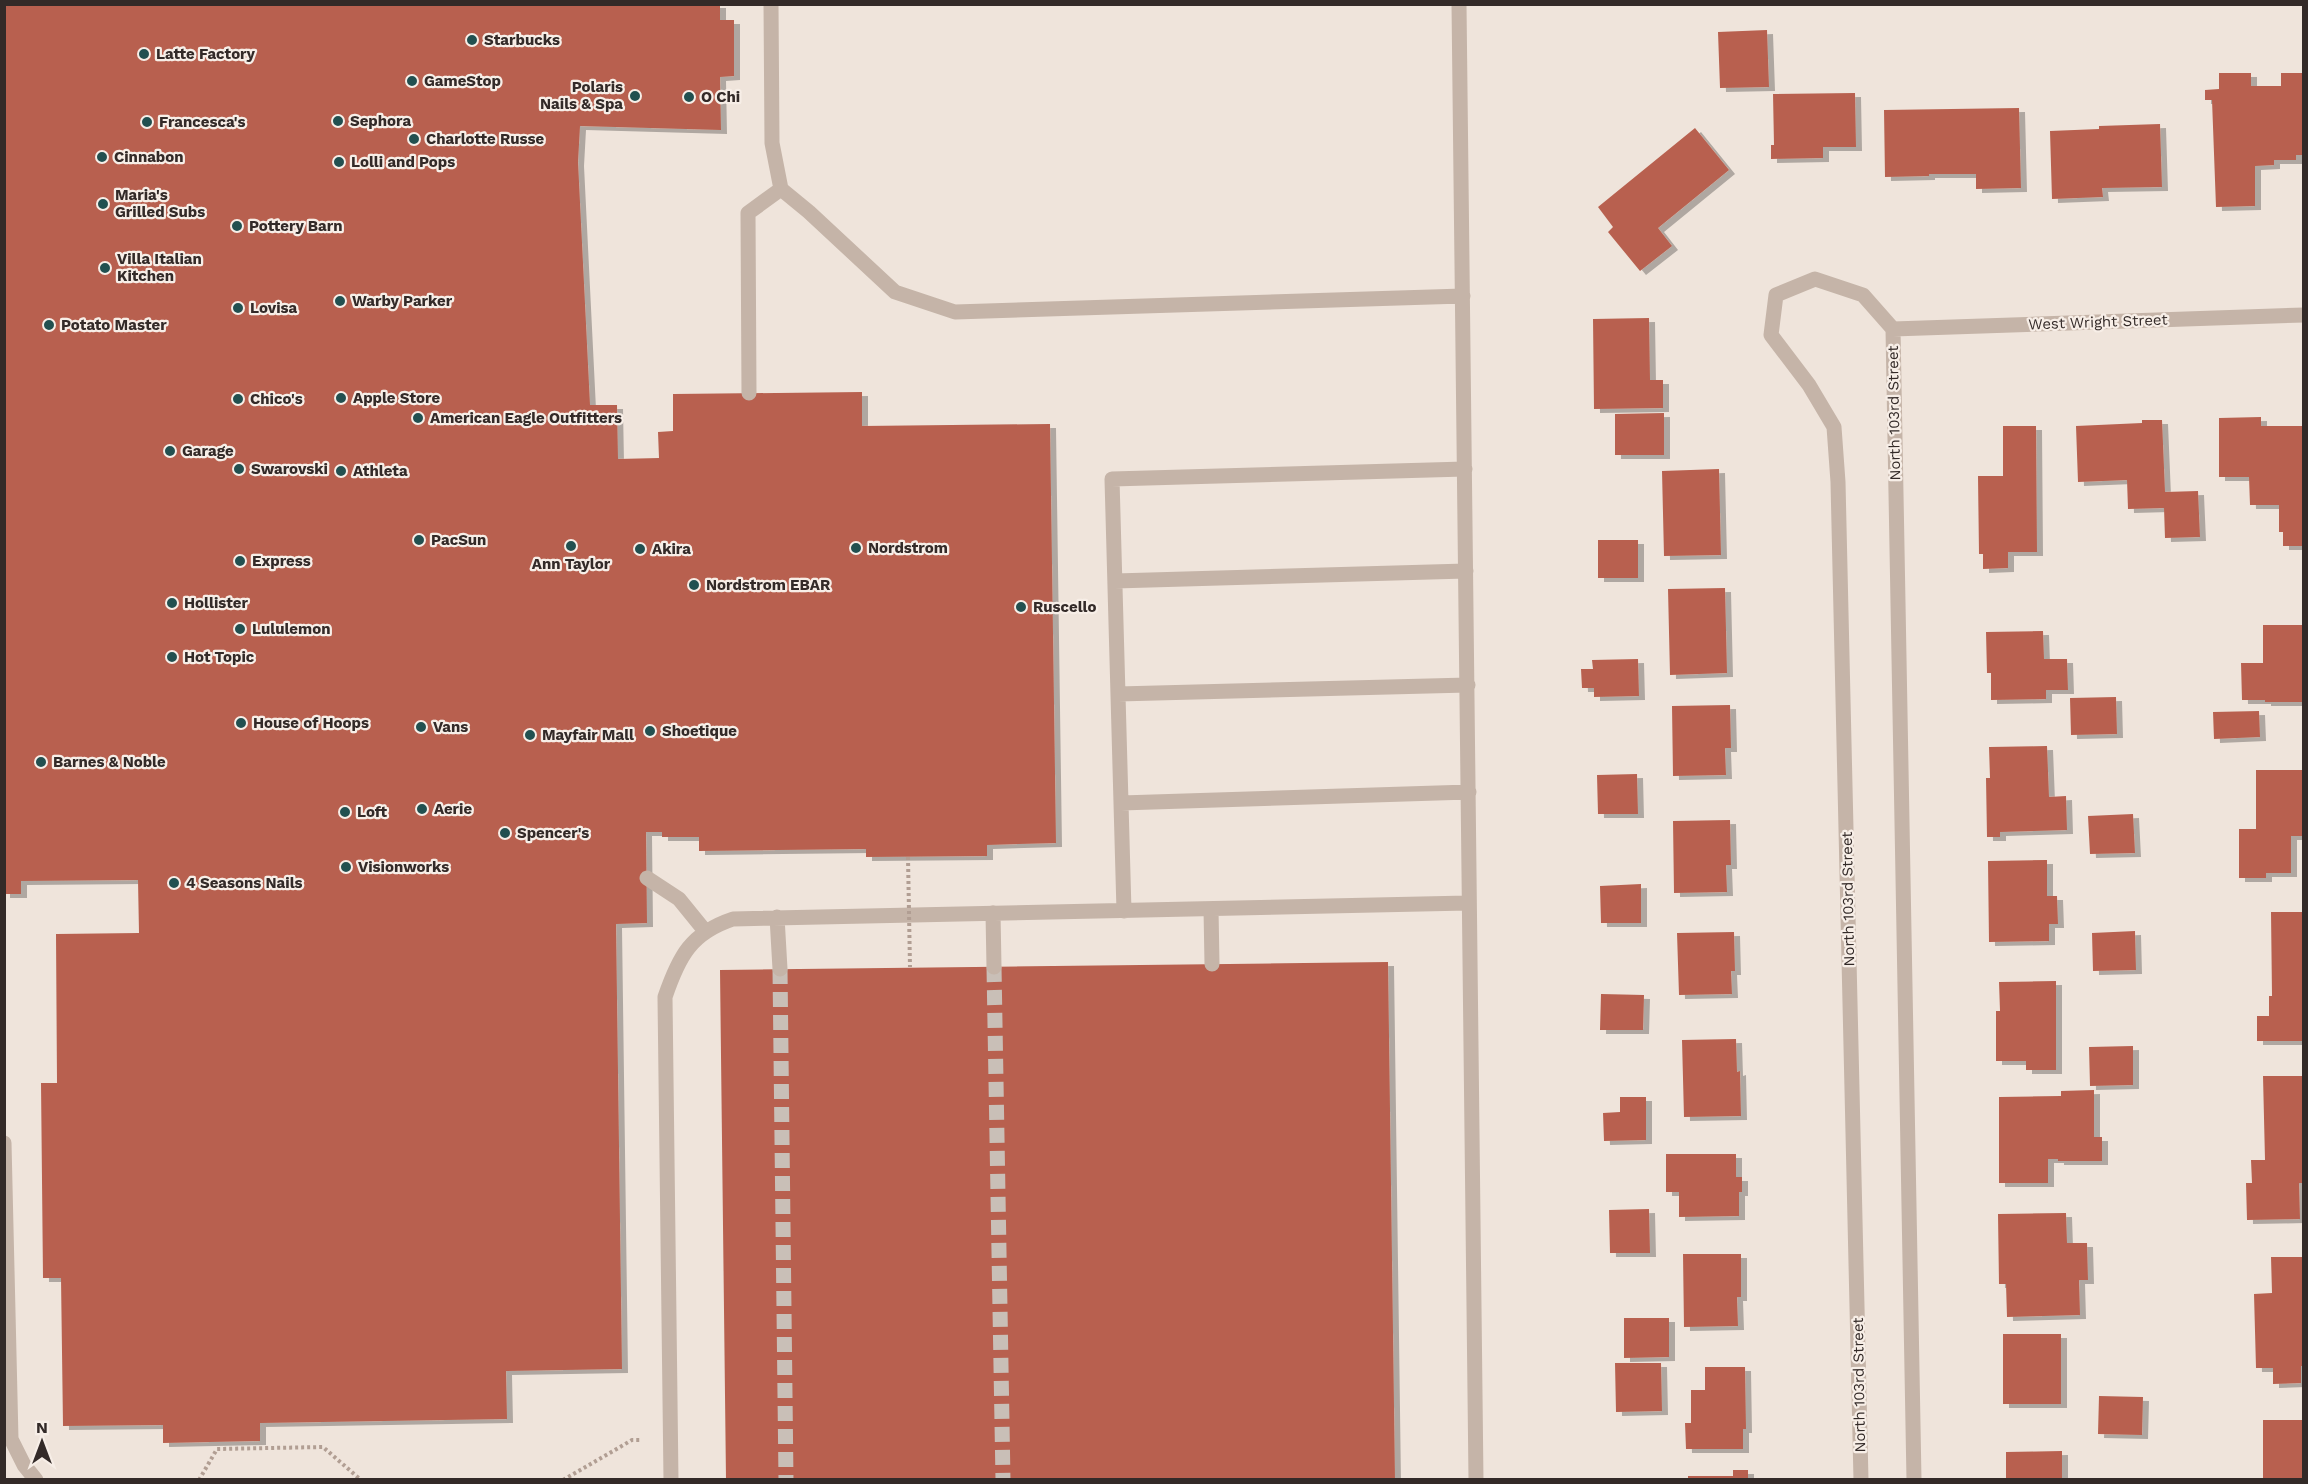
<svg xmlns="http://www.w3.org/2000/svg" width="2308" height="1484" font-family="'Work Sans',sans-serif">
  <style>
    .building { fill: #b8614f; filter: url(#shadow) }
    .lines { fill: none; stroke-linecap: round; stroke-linejoin: round }
    .minor-tunnel { stroke: #c9bfb7; stroke-width: 15; stroke-dasharray: 15 8; stroke-linecap: butt }
    .path { stroke: #b19e93; stroke-width: 4; stroke-dasharray: 3 3; stroke-linecap: butt }
    .minor { stroke: #c5b4a8; stroke-width: 15 }
    .path-bridge { stroke: #b19e93; stroke-width: 4; stroke-dasharray: 3 3; stroke-linecap: butt }
    .poi-dot { fill: #225050; stroke: #f7eee7; stroke-width: 2 }
    .labels { text-anchor: middle; dominant-baseline: central; stroke-width: 4.5; stroke-linejoin: round; paint-order: stroke }
    .poi-label { font-size: 15px; font-weight: bold; fill: #332a28; stroke: #f7eee7; text-anchor: start }
    .street-label { font-size: 15px; fill: #332a28; stroke: #f7eee7 }
  </style>
  <defs>
    <filter id="shadow"><feDropShadow dx="6" dy="4" stdDeviation="0" flood-color="#0004"/></filter>
  </defs>
  <rect width="100%" height="100%" fill="#efe4db"/>
  <!-- building -->
  <path class="building" d="M4 4H720V20H734V76L720 77 721 130 580 126 578 162 590 405H617L618 459 659 458 658 432 673 431V394L862 392V426L1050 424 1056 843 987 845V856L866 857V849L699 851V837H662V832H646L647 923 616 924 622 1369 506 1371 507 1419 260 1423V1441L163 1443V1425L63 1426 61 1278H43L41 1083H57L56 934 139 933 138 880 21 881V894H4Z
    M1767 30 1769 87 1720 88 1718 32Z
    M2219 73H2251V86H2281V73H2304V155H2296V160H2274V165L2255 166V206L2216 207 2212 100H2205V90L2219 89Z
    M1855 93 1856 147H1823V158L1771 159V145H1774L1773 94Z
    M2019 108 2021 188 1976 189V174H1929V176L1885 177 1884 110Z
    M2160 124 2162 187 2102 188 2103 197 2052 199 2050 131 2099 129V126Z
    M1695 128 1729 170 1658 228 1672 246 1640 271 1608 232 1613 227 1598 207Z
    M1649 318 1650 380H1663V408L1594 409 1593 319Z
    M1664 413V455H1615V414Z
    M2261 417V426H2304V546H2283V532H2279V505H2250L2249 477H2219V418Z
    M2142 420H2162L2165 492 2198 491 2200 537 2165 538 2164 508 2128 509 2127 480 2078 482 2076 426 2142 423Z
    M2003 426H2036L2037 552H2008V568L1983 569V554H1979L1978 476H2003Z
    M1719 469 1721 555 1664 556 1662 471Z
    M1598 540H1638V578H1598Z
    M1725 588 1727 673 1670 675 1668 589Z
    M2263 625H2304V702H2265V700H2242L2241 663H2263Z
    M2043 631 2044 659H2067L2068 690H2046V699L1991 700V673H1987L1986 632Z
    M1638 659 1639 696 1594 697V688H1582L1581 669H1593L1592 660Z
    M2116 697 2117 734 2071 735 2070 698Z
    M1730 705 1731 748H1725L1726 775 1673 776 1672 706Z
    M2259 711 2260 737 2214 739 2213 712Z
    M2047 746 2049 797 2066 796 2067 830 2000 832V837H1987L1986 778H1990L1989 747Z
    M2256 770H2304V836H2291V873H2266V878H2239V829H2256Z
    M1637 774 1638 814H1598L1597 775Z
    M2133 814 2135 853 2090 854 2088 816Z
    M1730 820 1731 865H1726L1727 892 1674 893 1673 821Z
    M2047 860V896H2057L2058 924H2049V941L1989 942 1988 861Z
    M1641 884V923H1601L1600 886Z
    M2271 912H2304V1041H2257V1016H2269V996H2272Z
    M2135 931 2136 970 2093 971 2092 933Z
    M1734 932 1735 971H1731L1732 994 1679 995 1677 933Z
    M1388 962 1395 1480H726L720 970Z
    M2056 981V1070H2026V1061H1996V1011H2000L1999 982Z
    M1601 994 1644 995 1643 1030H1600Z
    M1736 1039 1737 1072 1740 1071 1741 1116 1684 1117 1682 1040Z
    M2133 1046V1085L2090 1086 2089 1047Z
    M2263 1076H2304V1183H2299L2300 1219 2247 1220 2246 1183H2252L2251 1160H2265Z
    M2094 1090V1137H2102V1161H2058V1159H2048V1183H1999V1097L2061 1096V1091Z
    M1620 1097H1646V1140L1604 1141 1603 1113 1620 1112Z
    M1666 1154H1736V1177H1742V1192H1739V1216L1679 1217V1192H1666Z
    M1649 1209 1650 1253H1610L1609 1210Z
    M2066 1213 2067 1243H2087L2088 1280H2079L2080 1315 2007 1317 2006 1284H1999L1998 1214Z
    M1683 1254H1741V1297H1737L1738 1326 1684 1327Z
    M2271 1257H2304V1366H2301V1383L2273 1384V1368H2256L2254 1294 2272 1293Z
    M1624 1318H1669V1357L1624 1358Z
    M2003 1334H2061V1404H2003Z
    M1615 1363H1661L1662 1411 1616 1412Z
    M1705 1367H1745L1746 1429H1743V1449H1686L1685 1423H1691V1390H1705Z
    M2099 1396 2143 1397 2142 1435 2098 1434Z
    M2263 1420H2304V1480H2263Z
    M2062 1451V1480H2006V1452Z
    M1733 1470H1748V1480H1688V1476H1733Z"/>
  <g class="lines">
    <!-- minor-tunnel -->
    <path class="minor-tunnel" d="M994 967 1003 1480
      M780 969 786 1480"/>
    <!-- path -->
    <path class="path" d="M199 1480 217 1449 323 1447 361 1480
      M563 1480 632 1440H642"/>
    <!-- minor -->
    <path class="minor" d="M771 4 772 143 781 189 809 212 895 292 955 312 1463 296
      M1459 4 1476 1480
      M1893 329 2304 315
      M749 393 748 213 781 189
      M1115 581 1466 571
      M1118 694 1468 685
      M1121 803 1469 792
      M647 878 679 899 705 931
      M1211 909 1212 964
      M1124 911 1112 479 1465 469
      M993 913 994 967
      M777 917 780 969
      M4 1143 11 1439 24 1465 36 1480
      M671 1480 665 997C679 956 691 933 733 919L1468 903
      M1861 1480 1838 482 1834 427 1809 385 1771 335 1776 295 1815 279 1863 295 1893 329 1914 1480"/>
    <!-- path-bridge -->
    <path class="path-bridge" d="M908 857 910 967"/>
  </g>
  <!-- markers -->
  <g class="poi-dot">
    <circle cx="472" cy="40" r="6"/>
    <circle cx="144" cy="54" r="6"/>
    <circle cx="412" cy="81" r="6"/>
    <circle cx="635" cy="96" r="6"/>
    <circle cx="689" cy="97" r="6"/>
    <circle cx="338" cy="121" r="6"/>
    <circle cx="147" cy="122" r="6"/>
    <circle cx="414" cy="139" r="6"/>
    <circle cx="102" cy="157" r="6"/>
    <circle cx="339" cy="162" r="6"/>
    <circle cx="103" cy="204" r="6"/>
    <circle cx="237" cy="226" r="6"/>
    <circle cx="105" cy="268" r="6"/>
    <circle cx="340" cy="301" r="6"/>
    <circle cx="238" cy="308" r="6"/>
    <circle cx="49" cy="325" r="6"/>
    <circle cx="341" cy="398" r="6"/>
    <circle cx="238" cy="399" r="6"/>
    <circle cx="418" cy="418" r="6"/>
    <circle cx="170" cy="451" r="6"/>
    <circle cx="239" cy="469" r="6"/>
    <circle cx="341" cy="471" r="6"/>
    <circle cx="419" cy="540" r="6"/>
    <circle cx="571" cy="546" r="6"/>
    <circle cx="856" cy="548" r="6"/>
    <circle cx="640" cy="549" r="6"/>
    <circle cx="240" cy="561" r="6"/>
    <circle cx="694" cy="585" r="6"/>
    <circle cx="172" cy="603" r="6"/>
    <circle cx="1021" cy="607" r="6"/>
    <circle cx="240" cy="629" r="6"/>
    <circle cx="172" cy="657" r="6"/>
    <circle cx="241" cy="723" r="6"/>
    <circle cx="421" cy="727" r="6"/>
    <circle cx="650" cy="731" r="6"/>
    <circle cx="530" cy="735" r="6"/>
    <circle cx="41" cy="762" r="6"/>
    <circle cx="422" cy="809" r="6"/>
    <circle cx="345" cy="812" r="6"/>
    <circle cx="505" cy="833" r="6"/>
    <circle cx="346" cy="867" r="6"/>
    <circle cx="174" cy="883" r="6"/>
  </g>
  <g class="labels">
    <!-- poi labels -->
    <g class="poi-label">
      <text x="484" y="40">Starbucks</text>
      <text x="156" y="54">Latte Factory</text>
      <text x="424" y="81">GameStop</text>
      <text x="623" y="87" text-anchor="end">Polaris<tspan x="623" dy="17">Nails &amp; Spa</tspan></text>
      <text x="701" y="97">O Chi</text>
      <text x="350" y="121">Sephora</text>
      <text x="159" y="122">Francesca's</text>
      <text x="426" y="139">Charlotte Russe</text>
      <text x="114" y="157">Cinnabon</text>
      <text x="351" y="162">Lolli and Pops</text>
      <text x="115" y="195">Maria's<tspan x="115" dy="17">Grilled Subs</tspan></text>
      <text x="249" y="226">Pottery Barn</text>
      <text x="117" y="259">Villa Italian<tspan x="117" dy="17">Kitchen</tspan></text>
      <text x="352" y="301">Warby Parker</text>
      <text x="250" y="308">Lovisa</text>
      <text x="61" y="325">Potato Master</text>
      <text x="353" y="398">Apple Store</text>
      <text x="250" y="399">Chico's</text>
      <text x="430" y="418">American Eagle Outfitters</text>
      <text x="182" y="451">Garage</text>
      <text x="251" y="469">Swarovski</text>
      <text x="353" y="471">Athleta</text>
      <text x="431" y="540">PacSun</text>
      <text x="868" y="548">Nordstrom</text>
      <text x="652" y="549">Akira</text>
      <text x="252" y="561">Express</text>
      <text x="571" y="564" text-anchor="middle">Ann Taylor</text>
      <text x="706" y="585">Nordstrom EBAR</text>
      <text x="184" y="603">Hollister</text>
      <text x="1033" y="607">Ruscello</text>
      <text x="252" y="629">Lululemon</text>
      <text x="184" y="657">Hot Topic</text>
      <text x="253" y="723">House of Hoops</text>
      <text x="433" y="727">Vans</text>
      <text x="662" y="731">Shoetique</text>
      <text x="542" y="735">Mayfair Mall</text>
      <text x="53" y="762">Barnes &amp; Noble</text>
      <text x="434" y="809">Aerie</text>
      <text x="357" y="812">Loft</text>
      <text x="517" y="833">Spencer's</text>
      <text x="358" y="867">Visionworks</text>
      <text x="186" y="883">4 Seasons Nails</text>
    </g>
    <!-- street labels -->
    <g class="street-label">
      <text transform="translate(2098 322) rotate(-2)">West Wright Street</text>
      <text transform="translate(1894 413) rotate(-91)">North 103rd Street</text>
      <text transform="translate(1848 899) rotate(-91)">North 103rd Street</text>
      <text transform="translate(1859 1385) rotate(-91)">North 103rd Street</text>
    </g>
  </g>
  <!-- border -->
  <rect width="2308" height="1484" fill="none" stroke="#332a28" stroke-width="12"/>
  <!-- north arrow -->
  <g transform="translate(42 1442)" stroke="#f7eee7" stroke-width="4.5" paint-order="stroke">
  <path d="M0-4.5L10 22L0 15L-10 22Z" fill="#332a28"/>
  <text y="-9" font-size="16" font-weight="bold" text-anchor="middle" fill="#332a28">N</text>
  </g>
</svg>
